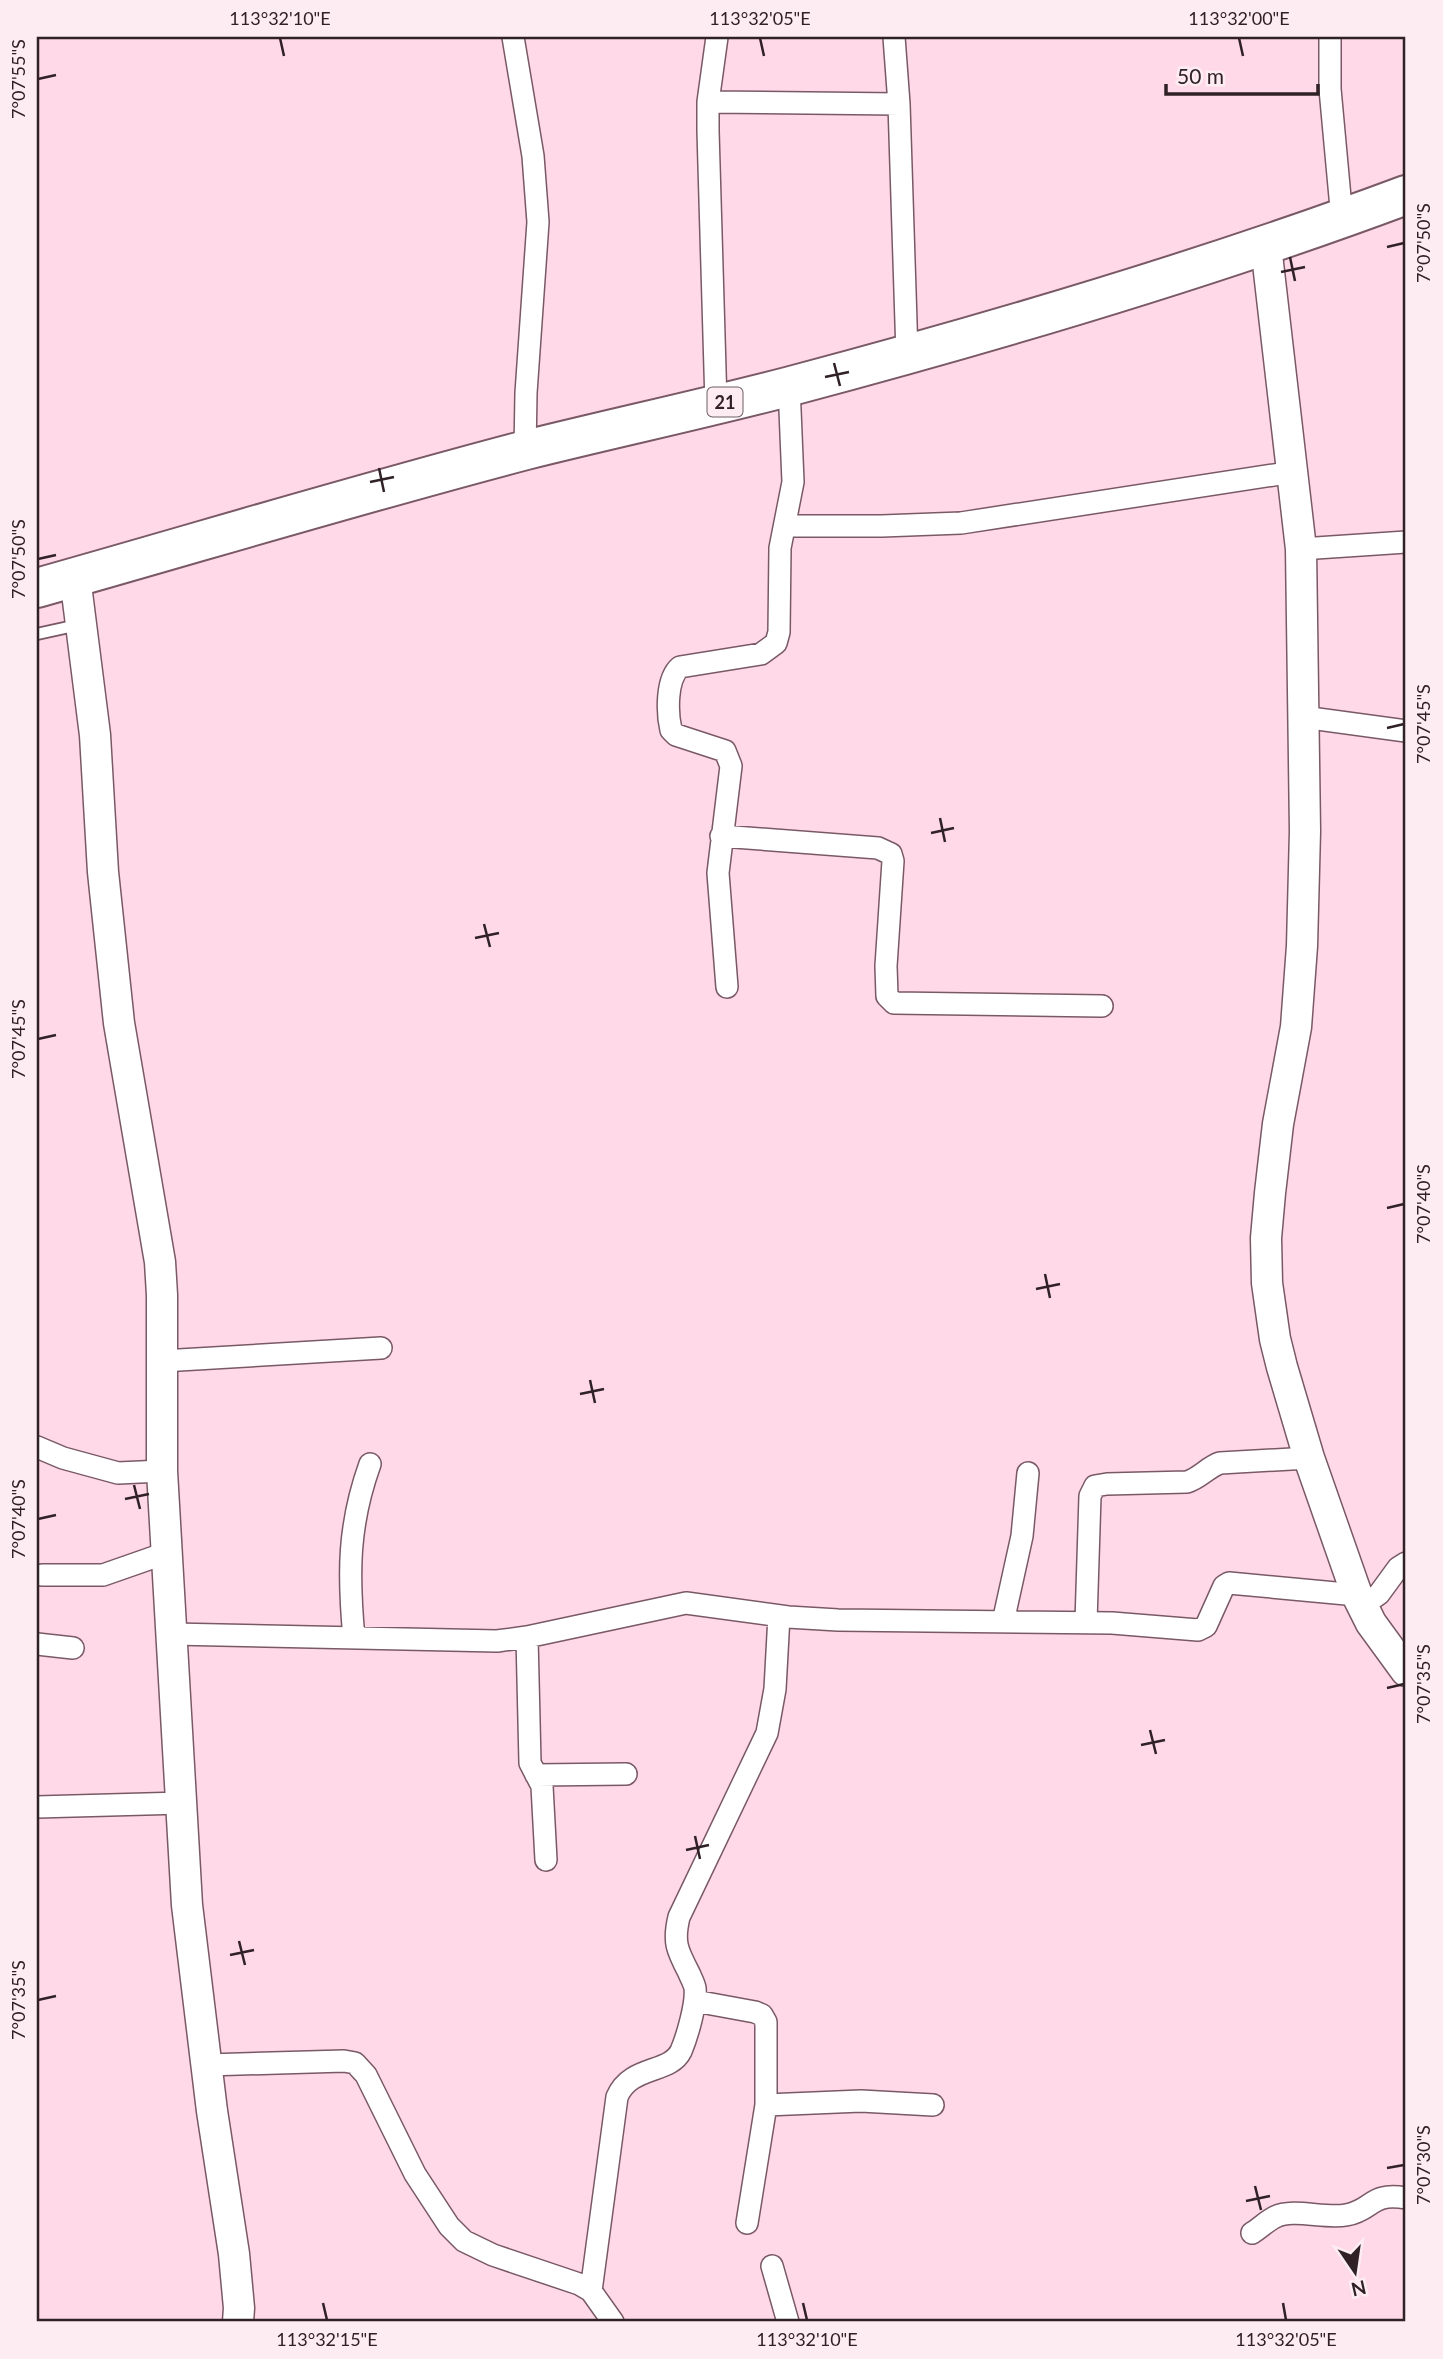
<svg xmlns="http://www.w3.org/2000/svg" width="1443" height="2359" font-family="Lato,sans-serif">
  <style>
    .lines { fill: none; stroke-linecap: round; stroke-linejoin: round }
    .lane-casing { stroke: #795966; stroke-width: 14 }
    .street-casing { stroke: #795966; stroke-width: 24 }
    .secondary-casing { stroke: #795966; stroke-width: 33 }
    .highway-casing { stroke: #795966; stroke-width: 42 }
    .lane { stroke: #fff; stroke-width: 10 }
    .street { stroke: #fff; stroke-width: 21 }
    .secondary { stroke: #fff; stroke-width: 30 }
    .highway { stroke: #fff; stroke-width: 38 }
    .ticks { fill: none; stroke: #2f2126; stroke-width: 2.5 }
    .labels { text-anchor: middle; dominant-baseline: central; stroke-width: 5; stroke-linejoin: round; paint-order: stroke }
    .shield { fill: #fdedf3; stroke: #6d5e64; stroke-width: 2 }
    .shield-label { font-size: 18px; font-weight: bold; fill: #2f2126 }
    .neatline { fill: none; stroke: #2f2126; stroke-width: 2.5 }
    .ticks-label { font-size: 18px; text-anchor: middle; fill: #2f2126 }
  </style>
  <rect width="100%" height="100%" fill="#ffd9e7"/>
  <g class="lines">
    <defs>
      <path id="lane" d="M37 634 78 625"/>
      <path id="street" d="M513 37 533 156 538 222 526 393 525 451
        M894 37 899 104 907 354
        M1330 37V89L1342 219
        M708 102 899 104
        M716 404 708 131V102L717 37
        M785 526H882L961 523 1293 472
        M1301 549 1406 542
        M1303 717 1406 731
        M721 836 878 848 891 854 893 861 886 966 887 996 894 1003 1102 1006
        M727 987 718 873 731 766 725 751 676 735 671 730C667 713 666 679 680 667L761 654 776 643 779 632 780 548 793 482 789 386
        M162 1361 381 1348
        M37 1447 63 1458 118 1473 162 1471
        M42 1575H103L166 1553
        M1362 1606 1379 1594 1398 1568 1406 1563
        M1003 1622 1022 1536 1028 1473
        M1086 1622 1090 1496 1095 1486 1107 1484 1187 1482C1200 1478 1208 1467 1220 1463L1309 1458
        M172 1634 497 1641 527 1637 686 1603 788 1617 838 1620 1112 1623 1198 1630 1206 1626 1224 1586 1229 1583 1357 1595
        M527 1637 530 1763 542 1786 546 1860
        M354 1638C348 1574 348 1525 370 1464
        M37 1644 73 1648
        M536 1775 626 1774
        M37 1807 182 1803
        M695 2001 755 2012 762 2015 766 2022V2105L747 2223
        M207 2065 344 2061 355 2063 366 2075 415 2174 449 2226 464 2241 493 2255 579 2284 591 2291 613 2322
        M766 2105 861 2101 933 2105
        M1252 2233C1260 2228 1267 2221 1275 2217 1293 2208 1325 2219 1346 2215 1374 2210 1369 2192 1406 2198
        M772 2266 788 2322
        M591 2291 617 2097C630 2065 670 2074 681 2051 687 2037 697 2003 695 1988 694 1983 691 1978 689 1973 677 1950 673 1942 679 1917L767 1733 775 1689 779 1616"/>
      <path id="secondary" d="M1266 246 1301 549 1305 831 1302 946 1296 1027 1278 1124 1270 1193 1266 1238 1267 1283 1275 1339 1282 1367 1309 1458 1357 1595 1371 1623 1406 1671
        M75 577 95 735 103 872 119 1023 160 1262 162 1295V1471L187 1905 212 2111 234 2254 239 2308 238 2322"/>
      <path id="highway" d="M37 588C200 542 362 493 526 450 614 428 703 409 791 386 998 331 1205 270 1406 195"/>
    </defs>
    <!-- lane casing -->
    <use href="#lane" class="lane-casing"/>
    <!-- street casing -->
    <use href="#street" class="street-casing"/>
    <!-- secondary casing -->
    <use href="#secondary" class="secondary-casing"/>
    <!-- highway casing -->
    <use href="#highway" class="highway-casing"/>
    <!-- lane -->
    <use href="#lane" class="lane"/>
    <!-- street -->
    <use href="#street" class="street"/>
    <!-- secondary -->
    <use href="#secondary" class="secondary"/>
    <!-- highway -->
    <use href="#highway" class="highway"/>
  </g>
  <!-- ticks -->
  <path class="ticks" d="M280 38 284 56M760 38 764 56M1239 38 1243 56M38 79 56 75M1387 247 1404 243M1290 257 1295 281M1281 272 1305 267M834 363 840 386M825 377 849 372M379 468 384 492M370 482 394 477M38 559 56 555M1387 728 1404 724M940 818 945 842M931 833 954 828M484 924 490 947M475 938 499 933M38 1039 56 1035M1387 1208 1404 1204M1045 1274 1050 1298M1036 1289 1060 1284M590 1380 595 1403M580 1394 604 1389M134 1485 140 1509M125 1499 149 1494M38 1519 56 1515M1387 1688 1404 1684M1150 1730 1156 1754M1141 1745 1165 1740M695 1836 700 1859M686 1850 709 1845M239 1941 245 1965M230 1955 254 1950M38 2000 56 1996M1387 2168 1404 2165M1255 2186 1261 2210M1246 2201 1270 2196M323 2303 327 2320M803 2303 807 2320M1283 2303 1286 2320"/>
  <g class="labels">
    <!-- shield labels -->
    <rect class="shield" x="707.5" y="387.5" width="35" height="29" rx="5"/>
    <g class="shield-label">
      <text x="725" y="402">21</text>
    </g>
  </g>
  <!-- border -->
  <rect width="1443" height="2359" fill="none" stroke="#fdedf3" stroke-width="77"/>
  <!-- north arrow -->
  <g transform="translate(1355 2272) rotate(167)" stroke="#fdedf3" stroke-width="5" paint-order="stroke">
  <path d="M0-5L12 26L0 18L-12 26Z" fill="#2f2126"/>
  <text y="-10" font-size="19" font-weight="bold" text-anchor="middle" fill="#2f2126">N</text>
  </g>
  <!-- scale -->
  <path d="M1166 84v10h152v-10" fill="none" stroke="#2f2126" stroke-width="3.5"/>
  <text x="1177" y="84" font-size="21" fill="#2f2126" stroke="#fdedf3" stroke-width="5" paint-order="stroke">50 m</text>
  <rect x="38" y="38" width="1366" height="2282" class="neatline"/>
  <g class="ticks-label">
    <text x="280" y="25">113°32'10"E</text>
    <text x="760" y="25">113°32'05"E</text>
    <text x="1239" y="25">113°32'00"E</text>
    <text transform="translate(19 79) rotate(-90)" y="6">7°07'55"S</text>
    <text transform="translate(1424 243) rotate(-90)" y="6">7°07'50"S</text>
    <text transform="translate(19 559) rotate(-90)" y="6">7°07'50"S</text>
    <text transform="translate(1424 724) rotate(-90)" y="6">7°07'45"S</text>
    <text transform="translate(19 1039) rotate(-90)" y="6">7°07'45"S</text>
    <text transform="translate(1424 1204) rotate(-90)" y="6">7°07'40"S</text>
    <text transform="translate(19 1519) rotate(-90)" y="6">7°07'40"S</text>
    <text transform="translate(1424 1684) rotate(-90)" y="6">7°07'35"S</text>
    <text transform="translate(19 2000) rotate(-90)" y="6">7°07'35"S</text>
    <text transform="translate(1424 2165) rotate(-90)" y="6">7°07'30"S</text>
    <text x="327" y="2346">113°32'15"E</text>
    <text x="807" y="2346">113°32'10"E</text>
    <text x="1286" y="2346">113°32'05"E</text>
  </g>
</svg>
